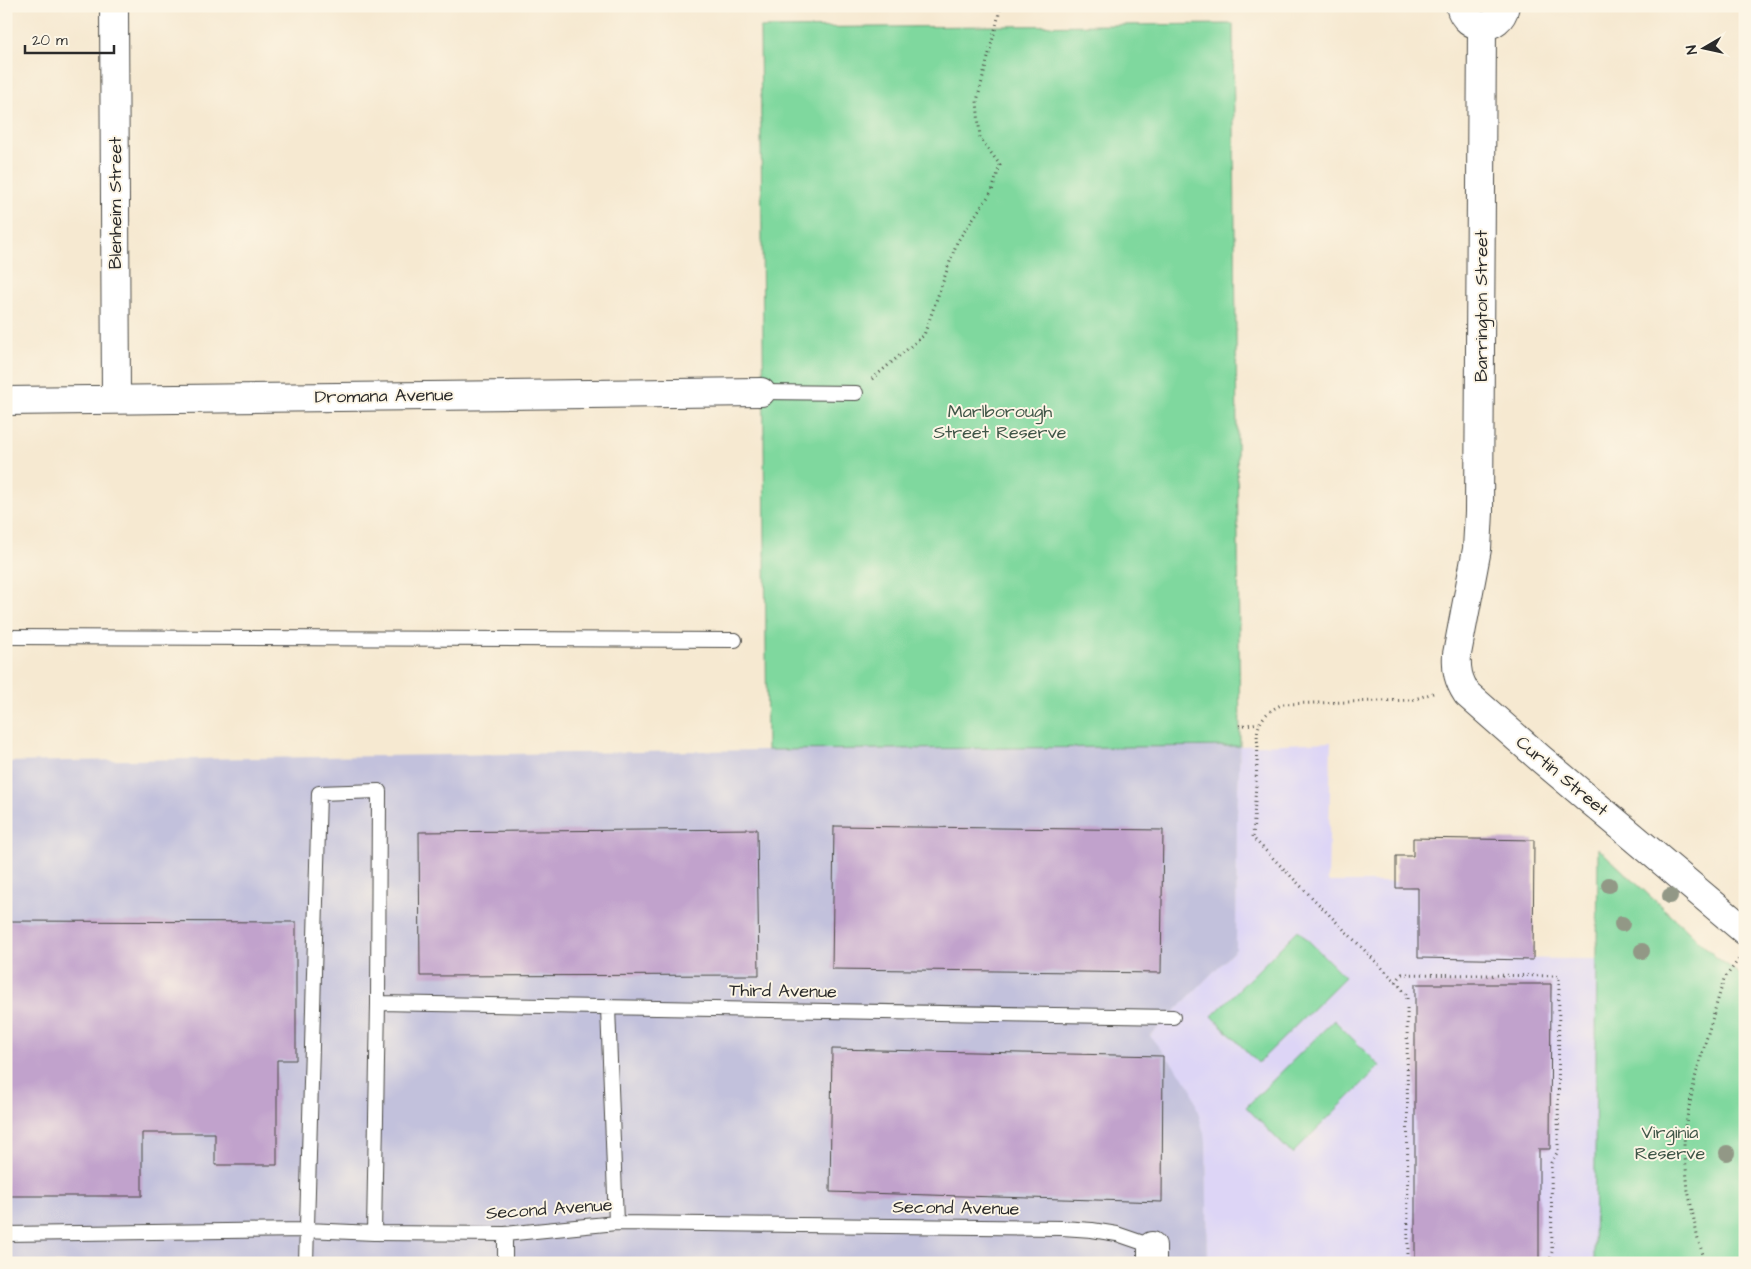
<svg xmlns="http://www.w3.org/2000/svg" width="1751" height="1269" font-family="'Architects Daughter',sans-serif">
  <style>
    .built { fill: #ddd5f6 }
    .industrial { fill: #c2c1dc }
    .green { fill: #7fd89e; stroke: #558264 }
    .building { fill: #c1a2cc }
    .lines { fill: none; stroke-linecap: round; stroke-linejoin: round }
    .lane-casing { stroke: #494844; stroke-width: 16 }
    .street-casing { stroke: #494844; stroke-width: 30 }
    .path { stroke: #494844; stroke-width: 3; stroke-dasharray: 1 4; stroke-linecap: butt }
    .lane { stroke: #fff; stroke-width: 14 }
    .street { stroke: #fff; stroke-width: 28 }
    .tree { fill: #929886 }
    .labels { text-anchor: middle; dominant-baseline: central; stroke-width: 4; stroke-linejoin: round; paint-order: stroke }
    .street-label { font-size: 18px; fill: #2b2b2b; stroke: #fcf5e5 }
    .park-label { font-size: 18px; fill: #405648; stroke: #fcf5e5 }
  </style>
  <rect width="100%" height="100%" fill="#fcf5e5"/>
  <filter id="ink" filterUnits="userSpaceOnUse"><feTurbulence type="fractalNoise" baseFrequency=".02" numOctaves="2"/><feDisplacementMap in="SourceGraphic" scale="10" xChannelSelector="R" yChannelSelector="G"/><feConvolveMatrix kernelMatrix="1 2 1 2 8 2 1 2 1" color-interpolation-filters="sRGB"/></filter>
  <filter id="wash" filterUnits="userSpaceOnUse"><feTurbulence type="fractalNoise" baseFrequency=".0096" numOctaves="4" result="noise"/><feDisplacementMap in="SourceGraphic" scale="20" xChannelSelector="R" yChannelSelector="G"/><feGaussianBlur stdDeviation="1.12" result="paint"/><feColorMatrix in="noise" values="0 0 0 0 0 0 0 0 0 0 0 0 0 0 0 0 0 1.4 0 .05"/><feComposite in="paint" operator="in"/></filter>
  <g filter="url(#wash)">
    <rect width="100%" height="100%" fill="#f6e9d1"/>
    <!-- built -->
    <path class="built" d="M1331 742 1328 882H1396V888H1418V958L1598 959 1594 1263H1208L1206 1141 1150 1036 1236 949 1237 816 1240 746Z"/>
    <!-- industrial -->
    <path class="industrial" d="M1240 746 1237 816 1236 949 1150 1036 1191 1087 1206 1141 1208 1263H6V762L767 750Z"/>
    <!-- green -->
    <path class="green" d="M1233 24 1240 746 767 750 760 28Z
      M1598 848 1716 957 1745 978V1263H1594Z
      M1298 930 1345 977 1258 1063 1212 1016Z
      M1334 1020 1380 1066 1292 1154 1246 1107Z"/>
    <g id="blocks">
      <!-- building -->
      <path class="building" d="M834 826 1163 830 1161 973 832 969Z
        M757 829 759 975 420 976 419 832Z
        M1413 838 1534 840 1533 960 1418 958V888H1396V856H1413Z
        M6 921 296 922V1060H277V1165H215V1133H142V1196H6Z
        M1415 984H1551L1550 1149H1539V1263H1415Z
        M832 1049 1163 1056 1162 1202 830 1192Z"/>
    </g>
  </g>
  <g filter="url(#ink)">
    <use href="#blocks" fill-opacity="0" stroke="#494844" stroke-width="1"/>
    <g class="lines">
      <defs>
        <path id="lane" d="M761 392 856 393
          M6 637 735 640
          M378 1003 1173 1017
          M608 1007 616 1223
          M6 1234 307 1230 374 1233
          M306 1263 319 793 379 791 378 1003 374 1233 505 1234 616 1223 1062 1228 1092 1230 1117 1234 1152 1246
          M505 1263V1234"/>
        <path id="street" d="M114 6 116 399
          M1460 6C1466 32 1500 32 1505 6
          M1482 26 1479 512 1477 549 1457 654C1456 670 1458 680 1467 694L1541 759 1745 931
          M6 401 761 392
          M1152 1246V1263"/>
      </defs>
      <!-- lane casing -->
      <use href="#lane" class="lane-casing"/>
      <!-- street casing -->
      <use href="#street" class="street-casing"/>
      <!-- path -->
      <path class="path" d="M872 379 924 335 957 242 992 191 1000 165 980 138 977 101 1001 6
        M1433 693 1412 700 1283 704C1264 712 1254 725 1258 745L1253 838 1396 982 1402 974 1559 976 1558 1151 1551 1163 1552 1252 1549 1263
        M1239 726 1259 723
        M1396 982 1407 995 1408 1263
        M1706 1263 1698 1240 1688 1190 1684 1146 1685 1127 1696 1074 1724 979 1739 959"/>
      <!-- lane -->
      <use href="#lane" class="lane"/>
      <!-- street -->
      <use href="#street" class="street"/>
    </g>
    <!-- trees -->
    <g class="tree">
      <circle cx="1609" cy="885" r="8"/>
      <circle cx="1670" cy="896" r="8"/>
      <circle cx="1622" cy="924" r="8"/>
      <circle cx="1642" cy="951" r="8"/>
      <circle cx="1727" cy="1153" r="8"/>
    </g>
  </g>
  <g class="labels">
    <!-- street labels -->
    <g class="street-label">
      <text transform="translate(115 203) rotate(-90)">Blenheim Street</text>
      <text transform="translate(1481 306) rotate(-90)">Barrington Street</text>
      <text transform="translate(384 396) rotate(-1)">Dromana Avenue</text>
      <text transform="translate(1562 776) rotate(40)">Curtin Street</text>
      <text transform="translate(783 991) rotate(1)">Third Avenue</text>
      <text transform="translate(956 1208) rotate(1)">Second Avenue</text>
      <text transform="translate(549 1209) rotate(-4)">Second Avenue</text>
    </g>
    <!-- park labels -->
    <g class="park-label">
      <text x="1000" y="411">Marlborough<tspan x="1000" dy="21">Street Reserve</tspan></text>
      <text x="1670" y="1132">Virginia<tspan x="1670" dy="21">Reserve</tspan></text>
    </g>
  </g>
  <!-- margin -->
  <rect width="1751" height="1269" fill="none" stroke="#fcf5e5" stroke-width="25"/>
  <!-- north arrow -->
  <g transform="translate(1704 48) rotate(261)" stroke="#fcf5e5" stroke-width="4" paint-order="stroke">
  <path d="M0-4L9 19L0 12L-9 19Z" fill="#2b2b2b"/>
  <text y="-8" font-size="14" font-weight="bold" text-anchor="middle" fill="#2b2b2b">N</text>
  </g>
  <!-- scale -->
  <path d="M25 45v8h89v-8" fill="none" stroke="#2b2b2b" stroke-width="2.5"/>
  <text x="32" y="45" font-size="15" fill="#2b2b2b" stroke="#fcf5e5" stroke-width="4" paint-order="stroke">20 m</text>
</svg>
